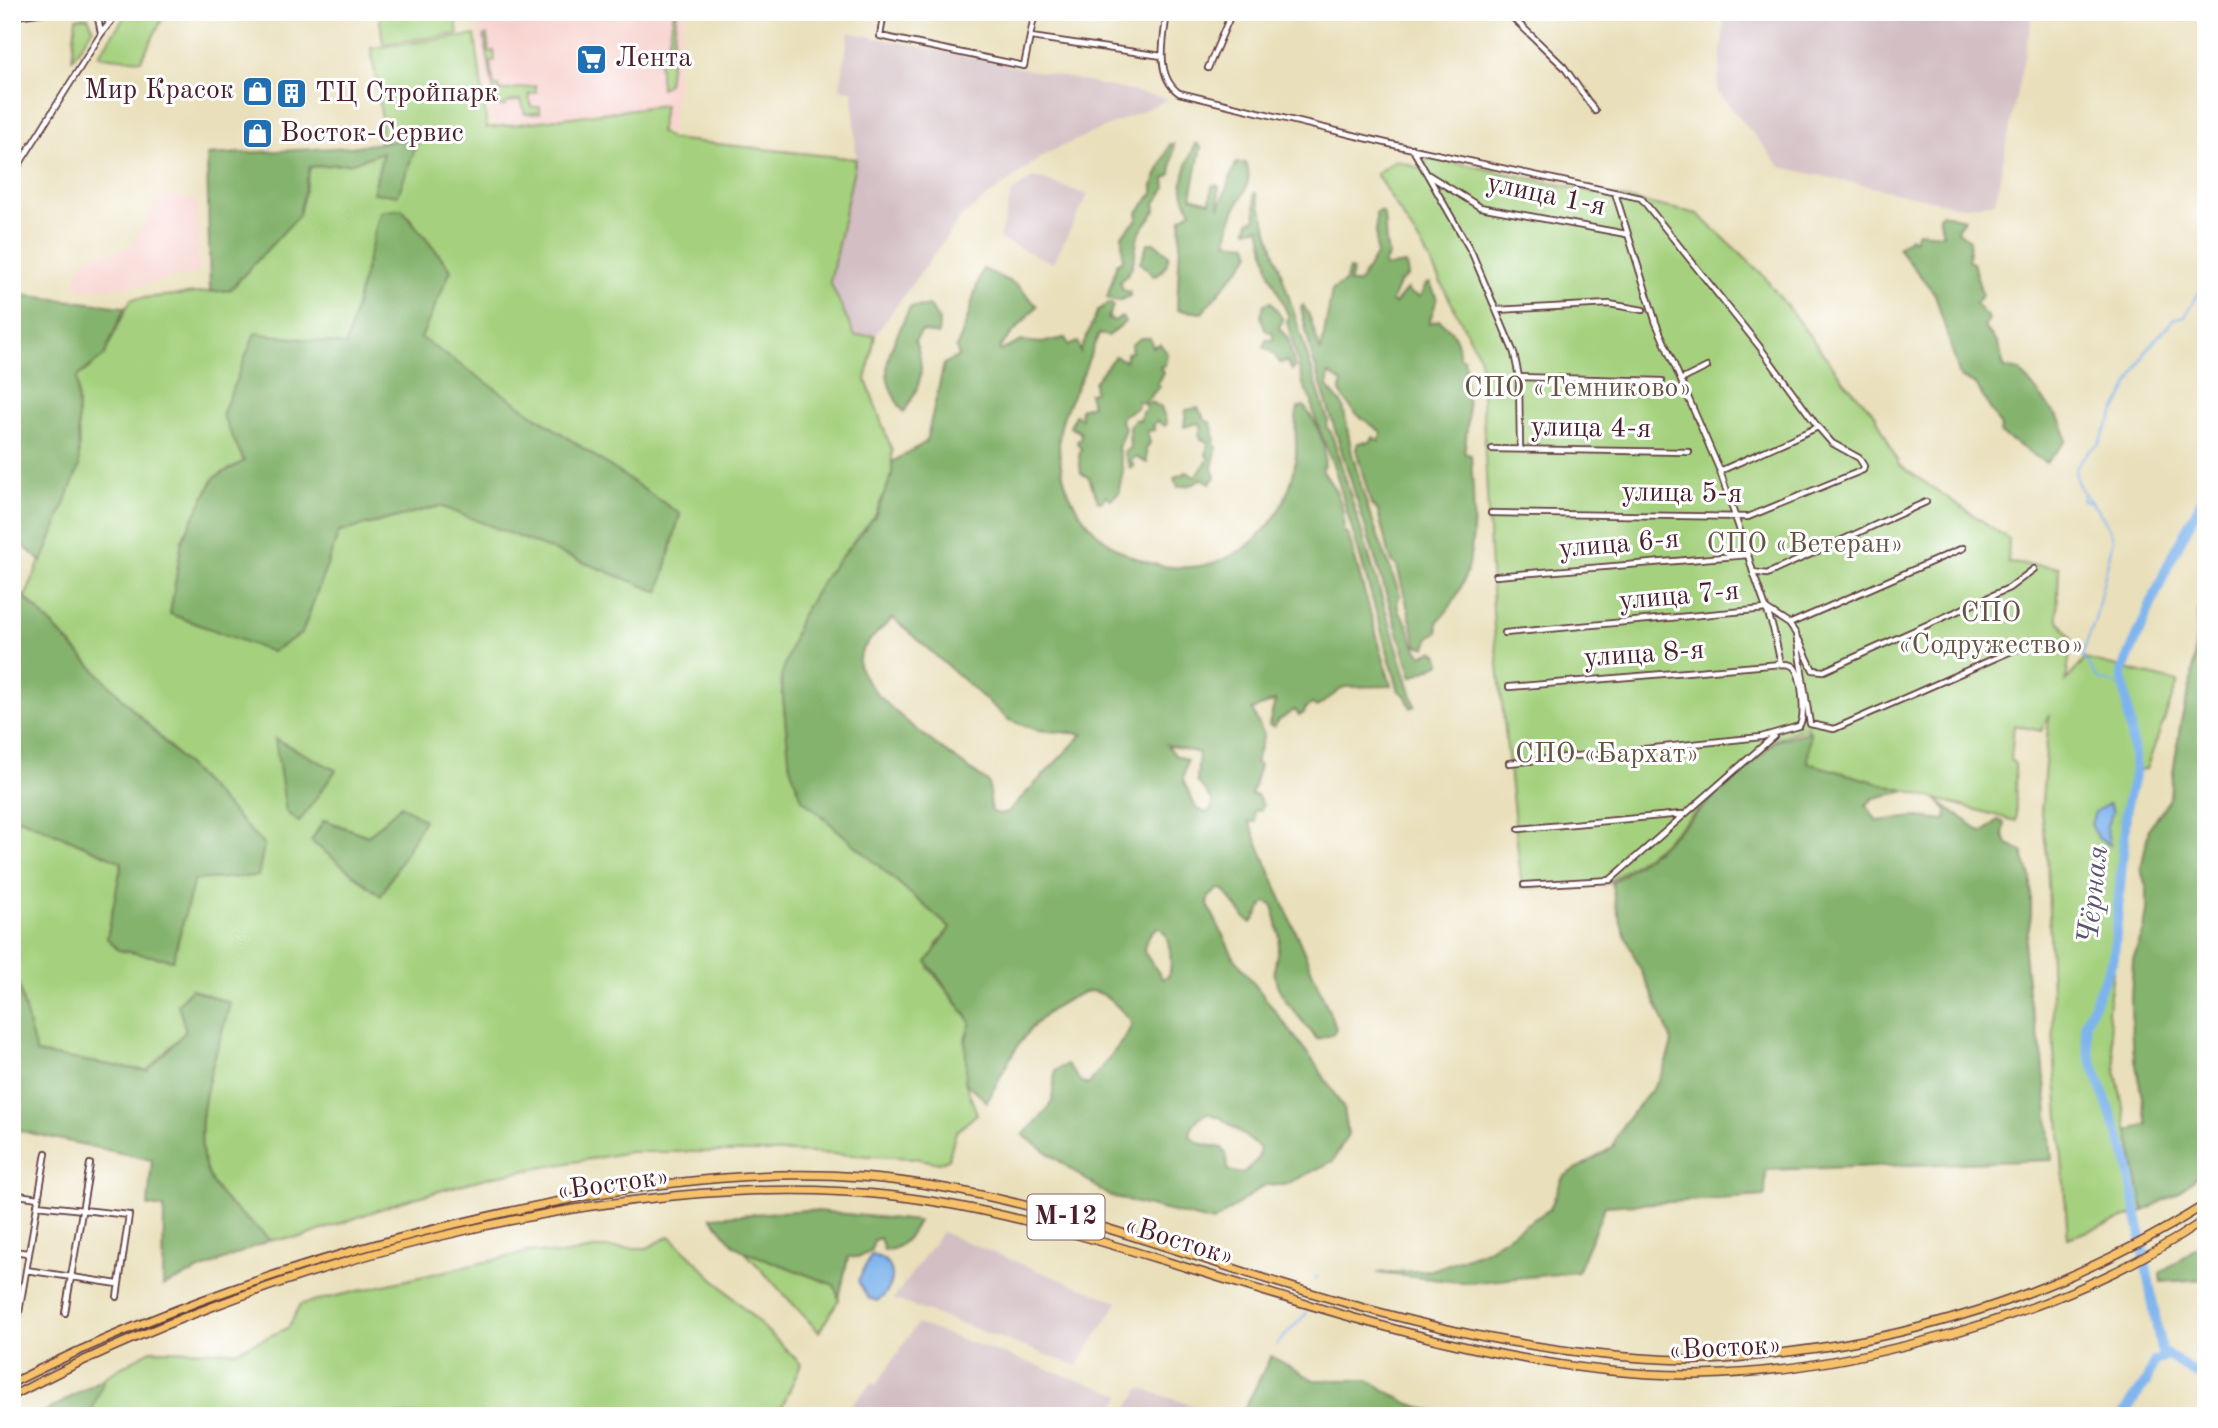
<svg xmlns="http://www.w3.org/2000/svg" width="2218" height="1428" font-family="'Old Standard TT',serif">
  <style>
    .built { fill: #f7d0cc }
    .industrial { fill: #d2bec3 }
    .green { fill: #a5d17e; stroke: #787854; stroke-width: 2; fill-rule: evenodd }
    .forest { fill: #84b36d; stroke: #67694c; stroke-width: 2; fill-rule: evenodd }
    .water { fill: #7eb4ed; stroke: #646a8c; stroke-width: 2 }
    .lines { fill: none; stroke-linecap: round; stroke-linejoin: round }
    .stream { stroke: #7eb4ed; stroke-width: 2 }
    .river { stroke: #7eb4ed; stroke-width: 10 }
    .minor-casing { stroke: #623c40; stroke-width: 8 }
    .tertiary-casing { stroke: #623c40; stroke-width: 9 }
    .trunk-casing { stroke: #623c40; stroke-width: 10 }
    .minor { stroke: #fff; stroke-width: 4.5 }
    .tertiary { stroke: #fff; stroke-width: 5 }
    .trunk { stroke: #f5c16b; stroke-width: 7 }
    .labels { text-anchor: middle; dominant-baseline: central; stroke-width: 6; stroke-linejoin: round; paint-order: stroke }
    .shield { fill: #fff; stroke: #80626b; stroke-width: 2 }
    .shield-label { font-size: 26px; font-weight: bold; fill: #4a1f2b }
    .poi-label { font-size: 28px; fill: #4a1f2b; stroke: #fff; text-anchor: start }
    .street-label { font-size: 28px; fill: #4a1f2b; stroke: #fff }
    .park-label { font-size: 28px; fill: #655444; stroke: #fff }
    .water-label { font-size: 30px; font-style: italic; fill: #5c536f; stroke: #fff }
  </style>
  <rect width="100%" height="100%" fill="#fff"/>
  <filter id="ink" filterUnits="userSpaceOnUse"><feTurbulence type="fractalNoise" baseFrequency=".0143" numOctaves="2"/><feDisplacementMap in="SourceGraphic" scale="14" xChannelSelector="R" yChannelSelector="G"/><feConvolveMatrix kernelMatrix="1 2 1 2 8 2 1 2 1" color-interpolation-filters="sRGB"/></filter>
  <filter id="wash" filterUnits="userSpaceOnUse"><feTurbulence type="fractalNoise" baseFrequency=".00686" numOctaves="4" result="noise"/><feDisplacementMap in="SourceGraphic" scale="28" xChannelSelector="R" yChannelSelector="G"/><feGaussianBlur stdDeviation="1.57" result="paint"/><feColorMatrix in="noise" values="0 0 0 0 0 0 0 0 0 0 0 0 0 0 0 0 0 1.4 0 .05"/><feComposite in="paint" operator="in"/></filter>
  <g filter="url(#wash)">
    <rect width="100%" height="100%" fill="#e9dfba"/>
    <!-- built -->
    <path class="built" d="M475 12H686L682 27 671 136 662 127 665 104 503 124 490 121Z
      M162 194 197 200 199 272 142 285 78 290 76 274 89 255 129 249Z"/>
    <!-- industrial -->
    <path class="industrial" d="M1725 12H2033L1995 202 1962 207 1781 167 1717 91Z
      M849 32 1169 99 1047 153 962 216 875 335 855 336 830 282 856 159 853 90 840 89Z
      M1034 177 1088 195 1053 263 999 239 1012 192Z
      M942 1232 1029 1267 1118 1302 1077 1366 893 1299Z
      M917 1324 1122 1395 1108 1416H858L849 1408 872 1383 876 1385Z
      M1140 1388 1200 1408 1209 1416H1123Z"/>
    <!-- green -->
    <path class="green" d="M128 12H166L141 60 98 56Z
      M379 12H455L458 34 383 44Z
      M674 12H677L668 84 661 88 659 58 654 59V52L667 50Z
      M88 17 93 28 72 60 76 18Z
      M475 35 487 128 664 105 660 132 671 139 856 159 830 282 855 336 875 335 866 380 892 451V475L875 516 827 574 800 618 781 678 790 766 950 928 937 944 929 968 971 1022 965 1038 968 1064 965 1082 977 1114 956 1132 948 1159 939 1163 914 1158 790 1152H630L489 1177 397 1203 303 1237 270 1240C253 1223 228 1207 215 1187 182 1139 217 1055 230 1003L178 1004 186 1031 147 1071 35 1053 13 963 15 906 12 901V824L19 818 122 862 107 938 194 880 264 845 25 597 79 467 77 376 104 355 131 299 230 290 299 215 310 167 352 163 419 138 380 143 381 114 371 48ZM380 213 424 235 451 270 420 338 680 515 659 592 440 506 339 532 302 633 214 478 244 461 346 346ZM324 820 368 836 311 841Z
      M487 35 489 52 494 51 495 61 490 62 494 86H499L500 91 536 86V93L529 94 531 107H540V113L525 114 521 100 509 102 504 106 496 105 484 36Z
      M1429 157 1698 214 1762 274 1846 383 1875 414 1899 465 2009 539 2008 563 2059 567 2057 618 2072 639 2066 681 2085 659 2178 682 2146 769 2135 771 2124 836V884L2108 1011 2116 1072 2144 1211 2068 1238 2054 1051 2047 855 2041 813 2049 714 2041 731 2014 725 2011 760 2015 764 2016 821 1807 763 1808 724V727L1774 740 1658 847 1608 883 1522 888 1494 629 1480 358 1424 250 1376 174 1395 160 1422 169Z
      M670 1236 801 1364 778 1416 90 1414 105 1377 151 1350 235 1351 288 1328 301 1304 533 1251 559 1255 599 1248H647Z
      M744 1251 834 1285 839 1299 819 1332Z"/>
    <!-- forest -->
    <path class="forest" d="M419 138 398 195 373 193 383 152 352 163 310 167 299 215 230 290 210 292 207 155 350 147Z
      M1196 143 1201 147 1191 197 1210 202 1212 186 1216 185 1219 187V208L1236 163H1246C1253 182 1244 192 1235 209 1230 218 1229 232 1227 242L1248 244 1251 254 1202 313 1177 310 1181 218 1191 211C1175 184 1185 170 1196 143Z
      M1170 144H1174L1171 174 1165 179 1166 188 1155 203 1156 210C1150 219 1139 230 1137 240 1134 256 1135 271 1120 281L1123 290 1130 292V296L1118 301 1107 298 1117 264 1123 260 1122 235 1138 219 1137 213 1153 194V185Z
      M1254 193H1256L1328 421 1326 427 1331 432 1415 706 1411 708 1405 695 1399 691 1335 470 1313 412 1312 401 1304 387 1287 321 1289 317 1270 274 1260 227 1247 230 1249 222 1256 218Z
      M402 209 451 270 421 338 680 514 659 592 440 506 339 532 302 633 272 652 170 614 182 540 214 478 244 461 222 415 255 333 346 345 380 212Z
      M1379 211 1383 212C1387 226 1383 243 1389 255L1384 263 1385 267 1406 264 1408 276 1399 283 1392 302 1395 304 1407 289 1410 294 1420 297 1426 284 1430 283 1437 299 1429 323 1439 320C1453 331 1459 338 1459 356L1464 359C1468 372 1464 384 1466 392 1470 412 1467 431 1464 453L1471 455C1474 512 1482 578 1437 622L1438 632 1430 636 1426 648 1417 645 1397 566 1392 562 1386 544 1378 511 1371 504 1356 449 1358 443 1370 442 1373 437 1379 441 1382 433 1354 412 1340 392 1342 382 1329 374 1327 387 1343 406 1352 454 1368 509 1400 595 1397 602 1399 613C1412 623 1409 644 1422 655L1433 651 1438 654 1441 663 1412 677 1311 352 1301 308 1303 305 1309 315 1321 352 1332 290 1345 282 1349 269 1353 270 1349 283H1359L1376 255V214Z
      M1943 214 1964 219 1957 230 1970 240 1968 261 1973 263 1982 295 1975 304 1989 319 1984 328 1998 344 2004 368 2020 371 2063 424 2066 441 2046 463 2000 433 2001 427 1976 385 1960 377 1935 294 1898 248 1910 237 1914 240 1918 232 1943 234 1939 216Z
      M1148 243H1155L1169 255 1166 266 1158 275 1154 276 1140 263Z
      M983 269 1017 285 1037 306 1000 347V351L1022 341 1041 343 1065 338 1069 345 1078 342 1080 352 1098 310 1110 303 1113 306 1108 318 1114 321 1122 317 1125 322 1108 336 1099 334C1092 349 1087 364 1081 379 1071 400 1059 418 1059 443 1059 561 1210 615 1276 515 1287 499 1295 474 1296 455 1297 438 1293 425 1298 408L1304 406C1316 422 1331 451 1322 470 1337 491 1346 506 1343 531L1348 534 1391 686 1344 687 1317 707 1312 704 1305 708 1304 713 1299 715 1295 710 1277 721 1274 727 1269 725 1275 701 1252 710 1264 735 1255 763 1260 765 1251 795H1257L1263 805 1260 810 1254 811 1255 822H1249L1336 1028 1332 1035 1317 1039 1286 1001 1277 985 1274 971 1280 938 1273 905 1266 902C1259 906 1259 917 1251 923L1244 917 1224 890 1218 889 1208 898V905L1233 956 1317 1066 1344 1109 1348 1134 1333 1161 1285 1185H1265L1213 1222 1109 1196 1023 1135 1046 1112 1052 1101 1055 1071 1067 1064 1081 1082 1088 1085 1126 1036 1131 1026 1130 1019C1120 1010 1109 995 1096 992 1087 989 1079 995 1071 998 1024 1021 1010 1059 987 1102L965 1082C969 1057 961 1047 971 1022L927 962 950 928 802 799 790 767 781 677 800 618 827 574 875 516 892 475V462L926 442 944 364 959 356 956 348C969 323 972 295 983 269ZM893 618 1009 720 1037 730 1083 734 1007 813 998 814 991 811 989 783C964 765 853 691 859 659 861 645 883 628 893 618ZM1167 745 1199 753 1197 781 1212 800V808L1206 813 1196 808 1183 780 1187 760 1175 755ZM1159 927C1170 935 1173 961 1169 975L1163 979 1144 952C1144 942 1150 931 1159 927ZM1208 1113 1221 1118 1260 1148 1258 1159 1242 1174 1228 1171 1226 1154 1222 1148 1198 1143 1190 1136C1191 1125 1198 1116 1208 1113Z
      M12 294 125 307 104 356 77 377 79 467 42 562 12 536Z
      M1271 302 1283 320 1279 327 1288 339 1295 368 1292 370 1287 361 1280 363 1273 353 1264 347 1266 340H1273V333L1265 330 1261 316 1264 304Z
      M930 306 939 321 938 335 922 331 915 341C926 369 921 387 904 412 872 370 892 349 910 307Z
      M1141 338H1150L1153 347 1160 344 1167 353 1165 365 1160 367 1163 372 1157 384 1160 386 1144 403 1137 401 1138 407 1122 416 1121 422 1125 428 1118 448 1123 471 1118 494 1111 499 1106 495 1101 502 1098 501 1089 478 1081 473 1079 455 1081 449 1077 442 1081 437 1080 432 1070 427 1075 415 1081 419 1080 409 1092 405 1089 393 1095 392 1094 382 1115 356 1125 361 1127 353 1132 352 1131 345Z
      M1150 402 1161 407 1167 423 1165 426 1157 421 1153 426 1155 430 1147 431 1150 443 1146 449 1147 463 1136 457 1131 460 1134 467 1130 468 1124 452 1130 449 1129 426 1136 419 1140 421 1142 412 1146 411 1145 405Z
      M1198 408 1206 421 1211 423 1215 441 1213 444 1217 447 1212 468 1215 477 1210 483 1202 478 1194 484 1178 487 1174 478 1187 472 1195 477 1209 459 1206 455 1208 442 1201 439 1199 434 1202 427 1199 423 1184 427 1186 410Z
      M12 584 264 845 258 876 194 880 173 960 118 950 107 938 122 862 20 818 12 824Z
      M2206 598V1168L2180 1192 2144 1211 2128 1131 2147 1124 2132 1043 2131 999 2133 960 2144 930 2147 911V889L2141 870 2149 828 2169 800 2181 721 2192 679 2199 610Z
      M1810 731 1808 763 1906 791 1874 798 1866 805 1877 821 1917 817 1946 820 1947 810 1936 799 1983 833 1998 820 2005 823 2003 835 2008 845 2022 851 2031 880V916L2024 952 2028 992 2043 1058 2052 1160 1766 1170 1765 1196 1605 1206 1577 1272 1468 1283 1377 1273 1432 1270 1484 1251 1550 1209 1563 1177 1613 1147C1620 1121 1638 1109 1653 1088 1663 1075 1668 1057 1672 1042 1654 988 1618 940 1612 883L1659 848 1776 741Z
      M275 739 336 770 299 822 286 812Z
      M401 805 424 820 381 896 311 841 324 820 368 836Z
      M12 901 15 906 13 963 36 1053 147 1071 186 1031 178 1004 191 989 230 1003C217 1055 182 1139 215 1187 228 1207 253 1223 270 1240L163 1286 164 1208 148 1206 152 1160 12 1129Z
      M806 1210 918 1221C911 1234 901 1251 884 1250L880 1238 874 1240 871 1251 860 1257H848L839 1299 834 1285 744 1251 734 1245 711 1217Z
      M2206 1241V1279L2161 1282 2160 1273Z
      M1271 1356 1314 1380H1368L1406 1402 1444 1416H1241Z
      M105 1377 90 1416H37L47 1411Z"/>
    <!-- water -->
    <path class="water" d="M2109 804 2113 812 2106 827 2110 845 2098 838 2091 824 2095 812Z
      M871 1255C898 1259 898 1288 877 1301L868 1298 858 1281Z"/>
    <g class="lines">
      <!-- stream -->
      <path class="stream" d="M2202 12 2206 37
        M2084 493 2082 500 2090 502
        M2124 686 2099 680 2082 655 2095 620 2113 539C2103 498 2044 480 2098 445L2147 349 2174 319 2185 316 2206 280
        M1316 1280 1317 1276
        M1276 1345 1307 1313"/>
      <!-- river -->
      <path class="river" d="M2206 484 2201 502 2168 565 2122 672 2136 769 2127 804 2114 957 2085 1024 2088 1051 2127 1158 2161 1350 2206 1381
        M2122 1416 2146 1382 2154 1362 2168 1354"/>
    </g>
  </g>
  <g filter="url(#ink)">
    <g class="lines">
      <defs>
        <path id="minor" d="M92 12 98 18 101 33
          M884 12 880 36 1024 66 1035 12
          M1020 12 1034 15
          M1167 12C1164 38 1154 75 1179 93L1390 144 1641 198 1759 346 1818 427 1832 443 1859 458 1864 466 1863 470 1748 517 1491 513
          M1507 12 1564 67 1595 111
          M108 22 110 12
          M1031 37 1162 56
          M1208 68 1232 12
          M1412 148 1472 253 1514 353 1519 377 1520 449
          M1427 174 1480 207 1626 234
          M12 176 101 34 118 12
          M1615 193 1656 323 1720 471 1748 555
          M1496 310 1609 304 1643 310
          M1519 377 1662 381
          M1681 380 1707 367
          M1492 449 1689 452
          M1720 471 1818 427
          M1496 576 1748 555 1753 572 1767 574 1926 502
          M1789 624 1796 634 1810 724 1834 729 2034 641
          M1505 633 1766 609 1789 624 1963 548
          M1799 640 1813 670 1824 671 2009 588 2034 569
          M1509 687 1781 664
          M1509 763 1761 737 1799 726C1806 718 1802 680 1796 670 1793 664 1787 664 1781 664L1773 628 1753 572
          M1519 829 1682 814
          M1524 885 1610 880 1774 736
          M12 1194 38 1198
          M37 1205 129 1215 117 1297
          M12 1251 28 1253
          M26 1270 118 1284
          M65 1313 90 1164
          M14 1342 46 1153"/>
        <path id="tertiary" d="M12 16 42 12"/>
        <path id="trunk" d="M12 1383C189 1293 382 1235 576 1198 670 1181 766 1170 861 1177 1005 1188 1145 1241 1282 1284 1414 1325 1547 1357 1686 1360 1719 1361 1754 1356 1788 1352 1936 1334 2080 1284 2206 1204
          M12 1396C254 1268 620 1164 895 1196 987 1207 1074 1233 1162 1260 1330 1311 1521 1377 1697 1375 1773 1374 1850 1360 1924 1341 2024 1315 2120 1278 2206 1219"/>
      </defs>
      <!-- minor casing -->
      <use href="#minor" class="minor-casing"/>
      <!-- tertiary casing -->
      <use href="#tertiary" class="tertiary-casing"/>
      <!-- trunk casing -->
      <use href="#trunk" class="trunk-casing"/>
      <!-- minor -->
      <use href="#minor" class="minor"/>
      <!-- tertiary -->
      <use href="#tertiary" class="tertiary"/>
      <!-- trunk -->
      <use href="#trunk" class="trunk"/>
    </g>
  </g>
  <!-- icons -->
  <defs>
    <symbol id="supermarket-square" viewBox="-11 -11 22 22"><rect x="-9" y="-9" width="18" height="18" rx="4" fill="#1f6fb2" stroke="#fff"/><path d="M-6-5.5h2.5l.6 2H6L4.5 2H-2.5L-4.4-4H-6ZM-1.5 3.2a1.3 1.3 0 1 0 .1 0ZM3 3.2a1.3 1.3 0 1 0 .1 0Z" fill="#fff"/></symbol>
    <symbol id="shop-square" viewBox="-11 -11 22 22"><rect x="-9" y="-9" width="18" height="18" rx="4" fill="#1f6fb2" stroke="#fff"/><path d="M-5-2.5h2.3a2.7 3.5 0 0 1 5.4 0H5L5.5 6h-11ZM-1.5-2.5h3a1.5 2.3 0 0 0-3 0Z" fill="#fff"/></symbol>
    <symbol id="building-square" viewBox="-11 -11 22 22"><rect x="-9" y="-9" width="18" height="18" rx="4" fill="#1f6fb2" stroke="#fff"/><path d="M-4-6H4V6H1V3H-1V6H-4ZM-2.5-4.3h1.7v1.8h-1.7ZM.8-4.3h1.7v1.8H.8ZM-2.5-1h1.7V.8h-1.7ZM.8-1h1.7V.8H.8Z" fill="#fff"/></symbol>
  </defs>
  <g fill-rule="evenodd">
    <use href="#supermarket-square" x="574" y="42" width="35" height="35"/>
    <use href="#shop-square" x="240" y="74" width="35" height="35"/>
    <use href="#building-square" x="274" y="76" width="35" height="35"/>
    <use href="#shop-square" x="240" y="116" width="35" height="35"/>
  </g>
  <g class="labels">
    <!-- shield labels -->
    <rect class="shield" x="1027.5" y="1194.5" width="77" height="45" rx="5"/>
    <g class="shield-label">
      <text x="1066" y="1217">М-12</text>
    </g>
    <!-- poi labels -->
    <g class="poi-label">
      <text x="615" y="59">Лента</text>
      <text x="234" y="91" text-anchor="end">Мир Красок</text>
      <text x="315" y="94">ТЦ Стройпарк</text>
      <text x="280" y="134">Восток-Сервис</text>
    </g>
    <!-- street labels -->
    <g class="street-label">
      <text transform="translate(1546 196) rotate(12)">улица 1-я</text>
      <text transform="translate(1591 429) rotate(1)">улица 4-я</text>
      <text transform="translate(1682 494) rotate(1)">улица 5-я</text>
      <text transform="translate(1619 545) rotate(-5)">улица 6-я</text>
      <text transform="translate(1679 597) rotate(-5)">улица 7-я</text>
      <text transform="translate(1644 655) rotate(-4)">улица 8-я</text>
      <text transform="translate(613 1185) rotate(-8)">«Восток»</text>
      <text transform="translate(1179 1242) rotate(17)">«Восток»</text>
      <text transform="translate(1725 1349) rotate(-3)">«Восток»</text>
    </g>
    <!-- park labels -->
    <g class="park-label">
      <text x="1578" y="389">СПО «Темниково»</text>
      <text x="1805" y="545">СПО «Ветеран»</text>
      <text x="1991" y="614">СПО<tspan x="1991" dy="32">«Содружество»</tspan></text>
      <text x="1607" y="755">СПО «Бархат»</text>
    </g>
    <!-- water labels -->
    <g class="water-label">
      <text transform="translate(2094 895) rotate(-84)">Чёрная</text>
    </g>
  </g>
  <!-- margin -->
  <rect width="2218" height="1428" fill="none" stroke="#fff" stroke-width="42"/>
</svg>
